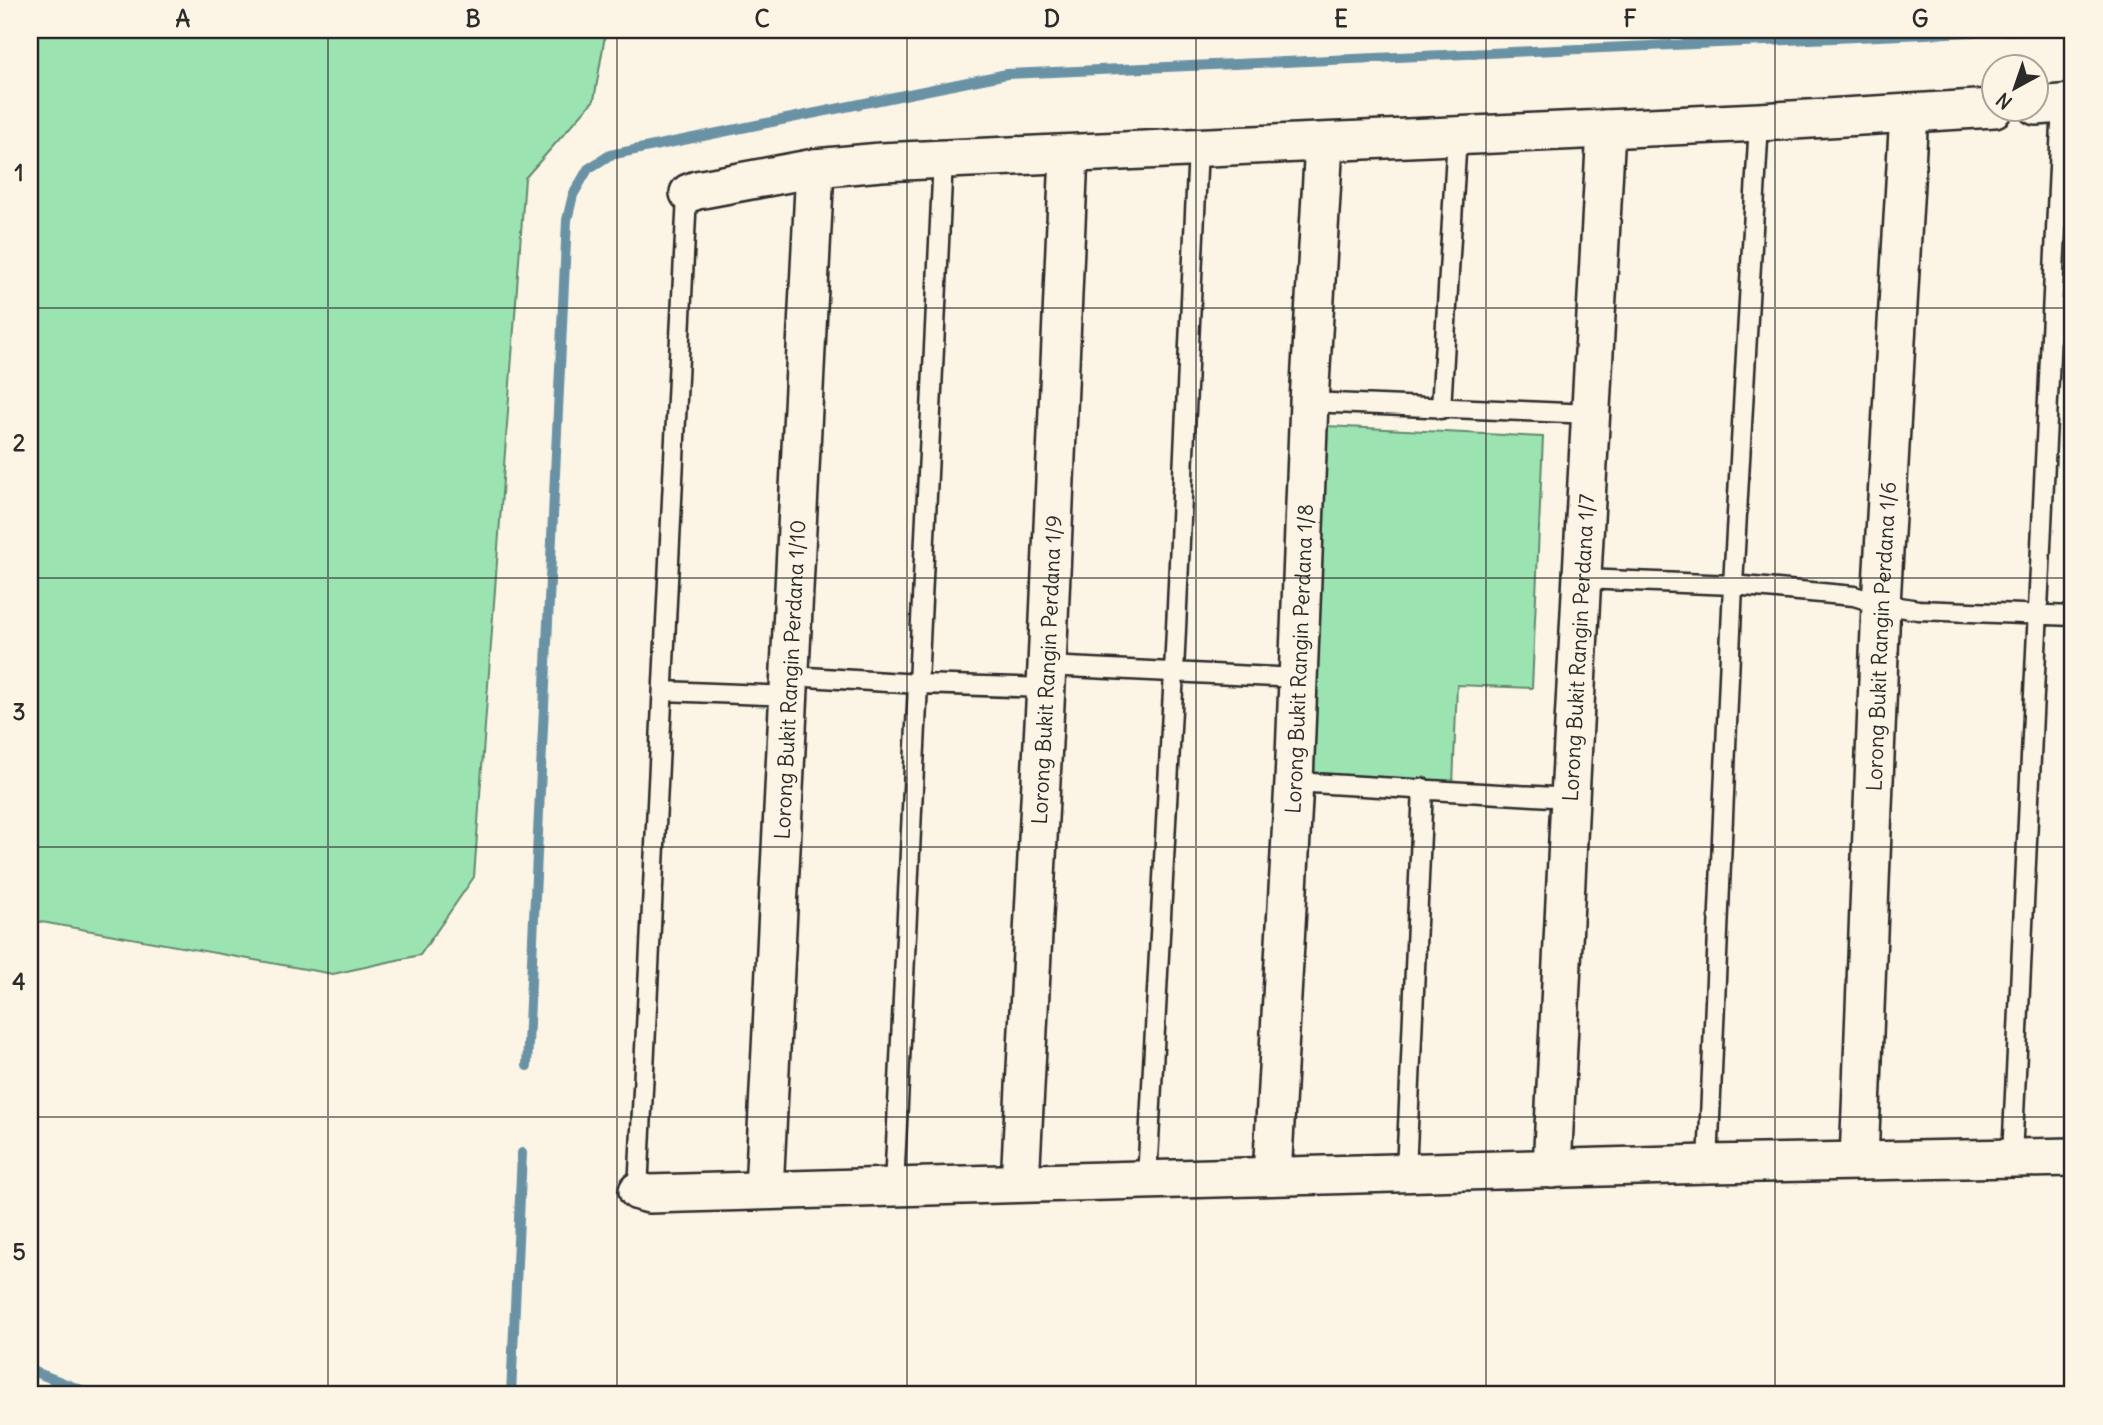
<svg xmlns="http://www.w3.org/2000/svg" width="2103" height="1425" font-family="Delius,sans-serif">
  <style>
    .green { fill: #9be4b2; stroke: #63886e; stroke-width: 2 }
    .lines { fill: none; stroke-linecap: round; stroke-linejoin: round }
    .stream { stroke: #6a92a5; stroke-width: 10 }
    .lane-casing { stroke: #2b2b2b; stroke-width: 23 }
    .street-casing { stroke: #2b2b2b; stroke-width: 42 }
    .lane { stroke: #fcf5e5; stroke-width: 18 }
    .street { stroke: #fcf5e5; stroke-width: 37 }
    .grid { fill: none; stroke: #2b2b2b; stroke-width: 2; stroke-opacity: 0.55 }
    .labels { text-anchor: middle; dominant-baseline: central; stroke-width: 5; stroke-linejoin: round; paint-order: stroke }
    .street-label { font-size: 21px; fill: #2b2b2b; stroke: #fcf5e5 }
    .neatline { fill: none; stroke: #2b2b2b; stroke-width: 2.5 }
    .grid-label { font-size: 23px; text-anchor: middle; font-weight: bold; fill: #2b2b2b }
  </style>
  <rect width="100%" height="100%" fill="#fcf5e5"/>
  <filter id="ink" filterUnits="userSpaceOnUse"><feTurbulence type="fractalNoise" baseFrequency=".0143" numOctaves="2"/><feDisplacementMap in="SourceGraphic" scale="14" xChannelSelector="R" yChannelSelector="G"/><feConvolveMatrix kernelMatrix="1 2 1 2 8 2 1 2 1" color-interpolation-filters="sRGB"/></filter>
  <g filter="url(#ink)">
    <!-- green -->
    <path class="green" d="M30 30H606L594 100 525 178 474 877 420 955 333 974 30 920Z
      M1326 426 1543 437 1532 688 1457 685 1453 785 1311 778Z"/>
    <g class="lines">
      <!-- stream -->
      <path class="stream" d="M527 1066 567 220 573 195 588 169 610 155 1007 74 2017 30
        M30 1370 94 1395
        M511 1395 522 1153"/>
      <defs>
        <path id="lane" d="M1309 402 1591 414
          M1441 409 1457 135
          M1582 579 1733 585 1854 596 1881 604 1918 610 2073 616
          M1047 666 1297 678
          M791 676 919 684 1046 688
          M663 691 790 696
          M1294 782 1570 798
          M2012 1157 2062 104
          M1708 1164 1733 585 1759 122
          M1406 1172 1423 788
          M1147 1179 1174 672 1198 148
          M894 1187 943 159
          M638 1191 687 195 689 193"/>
        <g id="street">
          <path d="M2036 106 2073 103"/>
          <path d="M689 193 697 190 815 168 881 162 1759 122 1994 108"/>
          <path id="s1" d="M1859 1161 1881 604 1909 113"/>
          <path id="s2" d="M1552 1169 1570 798 1606 129"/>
          <path id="s3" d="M1272 1176 1294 782 1309 402 1324 143"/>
          <path id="s4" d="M1020 1183 1047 666 1069 154"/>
          <path id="s5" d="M764 1190 815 168"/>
          <path d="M638 1191 649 1194 1708 1164 2073 1157"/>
        </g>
      </defs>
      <!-- lane casing -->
      <use href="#lane" class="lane-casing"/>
      <!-- street casing -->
      <use href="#street" class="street-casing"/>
      <!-- lane -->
      <use href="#lane" class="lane"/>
      <!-- street -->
      <use href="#street" class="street"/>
    </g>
  </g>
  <!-- grid -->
  <path class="grid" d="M328 30V1395M617 30V1395M907 30V1395M1196 30V1395M1486 30V1395M1775 30V1395M30 308H2073M30 578H2073M30 847H2073M30 1117H2073"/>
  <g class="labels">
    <!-- street labels -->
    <g class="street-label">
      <text stroke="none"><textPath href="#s1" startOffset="525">Lorong Bukit Rangin Perdana 1/6</textPath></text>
      <text stroke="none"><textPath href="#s2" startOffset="522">Lorong Bukit Rangin Perdana 1/7</textPath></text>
      <text stroke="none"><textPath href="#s3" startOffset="518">Lorong Bukit Rangin Perdana 1/8</textPath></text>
      <text stroke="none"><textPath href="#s4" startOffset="514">Lorong Bukit Rangin Perdana 1/9</textPath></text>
      <text stroke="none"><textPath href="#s5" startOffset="511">Lorong Bukit Rangin Perdana 1/10</textPath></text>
    </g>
  </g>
  <!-- margin -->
  <rect width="2103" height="1425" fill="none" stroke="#fcf5e5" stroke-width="77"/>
  <!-- north arrow -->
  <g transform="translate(2015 88) rotate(220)"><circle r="33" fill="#fcf5e5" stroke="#a8a49b" stroke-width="2"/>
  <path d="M0-5L12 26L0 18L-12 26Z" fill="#2b2b2b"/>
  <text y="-10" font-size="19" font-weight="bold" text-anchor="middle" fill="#2b2b2b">N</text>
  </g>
  <rect x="38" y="38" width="2026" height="1348" class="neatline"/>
  <g class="grid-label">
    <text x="183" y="27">A</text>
    <text x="473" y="27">B</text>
    <text x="762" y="27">C</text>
    <text x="1052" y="27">D</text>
    <text x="1341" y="27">E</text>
    <text x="1630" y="27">F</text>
    <text x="1920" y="27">G</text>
    <text x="19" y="181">1</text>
    <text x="19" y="451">2</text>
    <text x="19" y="720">3</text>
    <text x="19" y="990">4</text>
    <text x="19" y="1260">5</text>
  </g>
</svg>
